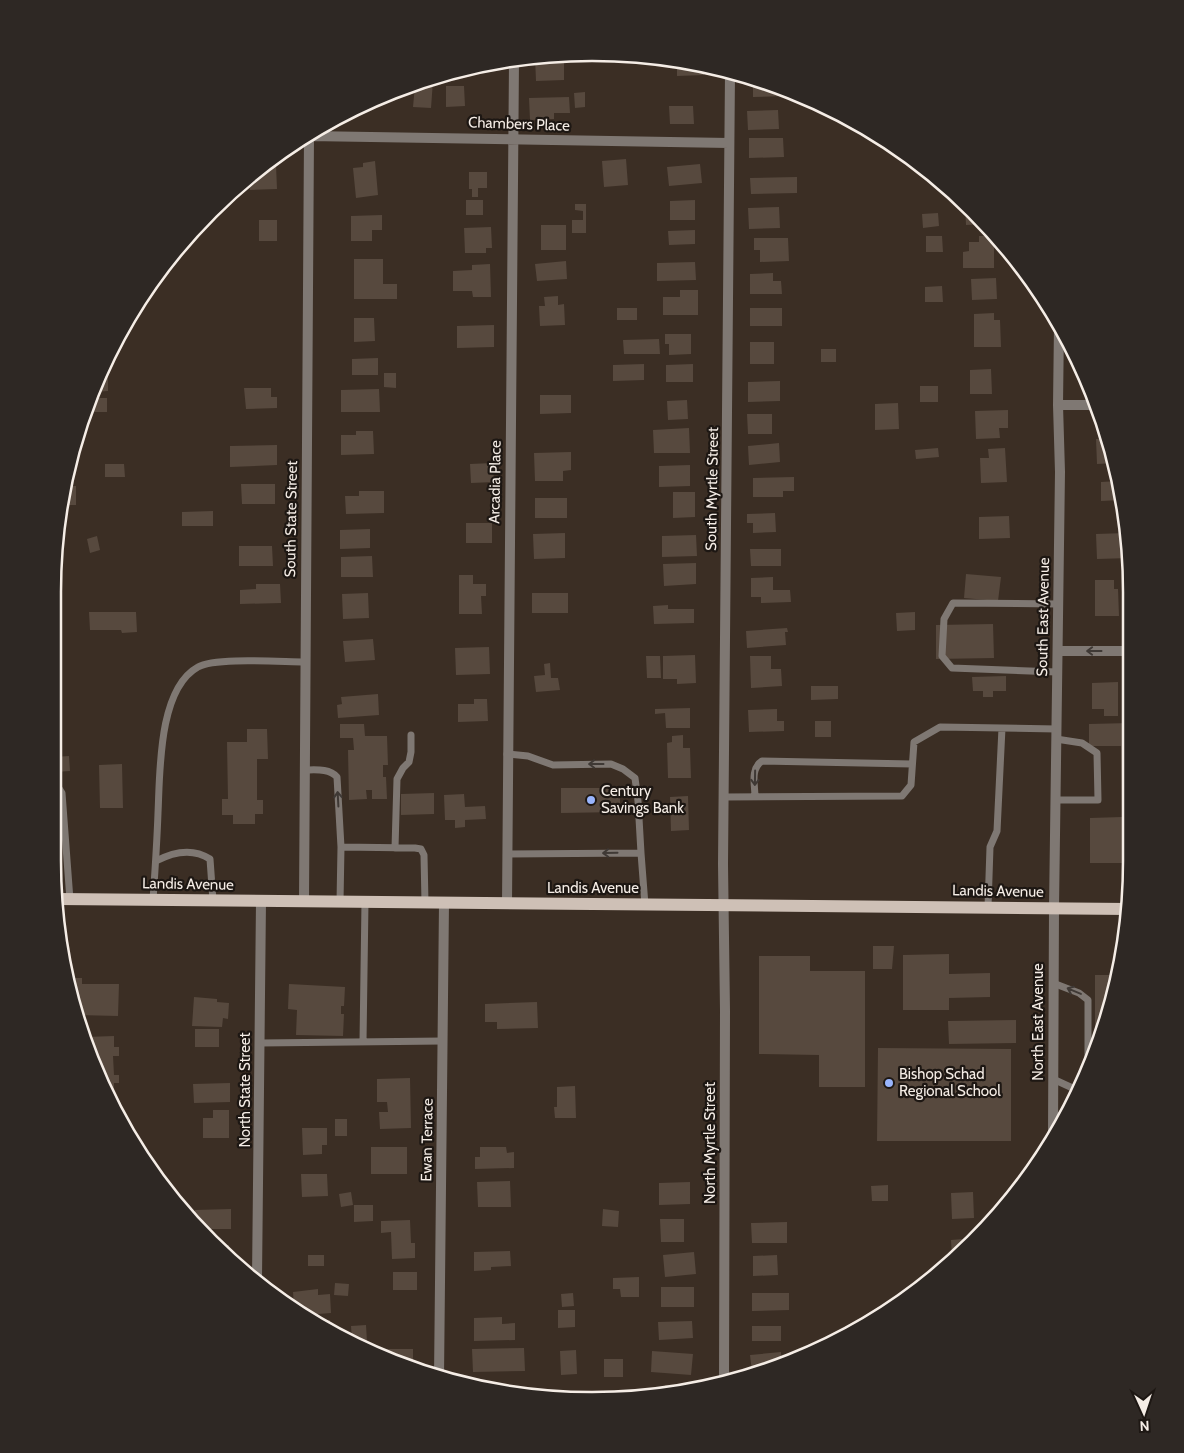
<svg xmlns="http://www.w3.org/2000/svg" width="1184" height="1453" font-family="Cabin,sans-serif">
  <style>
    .building { fill: #57493e }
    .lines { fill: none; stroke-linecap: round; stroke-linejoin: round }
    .service { stroke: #7f7873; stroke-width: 7 }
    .minor { stroke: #7f7873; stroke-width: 10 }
    .primary { stroke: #cec0b6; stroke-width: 12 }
    .oneway { stroke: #3f3935 }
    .poi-dot { fill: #99b5fd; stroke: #1d1713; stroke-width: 2 }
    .labels { text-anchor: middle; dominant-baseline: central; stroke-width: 4.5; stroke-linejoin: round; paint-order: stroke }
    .street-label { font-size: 15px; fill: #f5ede6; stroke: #1d1713 }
    .poi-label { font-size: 15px; fill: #f5ede6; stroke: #1d1713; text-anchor: start }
    .rim { fill: none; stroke: #f5ede6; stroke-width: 2.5 }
  </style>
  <rect width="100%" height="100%" fill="#3b2e24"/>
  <!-- building -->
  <path class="building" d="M535 57H564V80L536 81Z
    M677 61 704 67V75L677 76Z
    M753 78 765 81 785 90V96L753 97Z
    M427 80 433 81 431 108 413 107 415 85Z
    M446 86H464L465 106 446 107Z
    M399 91V97H386V103H367Z
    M585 92V107L575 108 574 93Z
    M569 97 570 113H554V119L530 120 529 98Z
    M669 106H693L694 124H670Z
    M778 110 779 129 748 130 747 111Z
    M749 138H783L784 157 749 158Z
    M626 159 628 185 604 187 602 161Z
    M375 161 378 195 356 198 353 168 363 167V163Z
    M700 164 702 183 669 186 667 167Z
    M262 165H276L277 189 250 190V181H246Z
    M469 172H487V188H478V197H472V189H469Z
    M797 177V193L751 194 750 178Z
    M466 200H483V215H466Z
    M695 200V220H670V201Z
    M575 204H586V233H572V220H583V211L575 210Z
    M965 205 983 224 966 225Z
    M779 207 780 228 749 229 748 208Z
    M938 213 939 226 923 228 922 214Z
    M382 215V230H372V241H351V216Z
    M259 220H277V241H259Z
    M541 225H566V250H541Z
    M491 227 492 248H486V253H465L464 228Z
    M695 230V244L669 245 668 231Z
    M926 236H942L943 252H926Z
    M979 236H994V268H963V252L969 251V242H979Z
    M754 238H788L789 261 760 262V250H754Z
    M354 259H383V284H397V299H354Z
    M566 261 567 279 537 281 535 264Z
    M695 262 696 280 657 281V263Z
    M490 264 491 297H473L472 291H453V271L472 270V265Z
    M773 273V281H781L782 294H750V274Z
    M996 278 997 299 972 300 971 279Z
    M942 286 943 302H925V287Z
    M680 290H698V315H663V297H680Z
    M558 296V305L564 304 565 325 540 326 539 306H545L544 297Z
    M617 308H637V320H617Z
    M750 308H782V326H750Z
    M994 313V320H1000L1001 347H974V314Z
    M354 318H374L375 341 354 342Z
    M494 325V347L457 348V326Z
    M665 334H691V354L669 355V344H665Z
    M659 339 660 354H624L623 340Z
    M750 342H774V364H750Z
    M821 349H836V362H821Z
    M378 358V375H352V359Z
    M644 364V380L613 381V365Z
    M693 364V382H666V365Z
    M991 369 992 394H970V370Z
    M384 373H396V388L384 387Z
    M108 376V391L94 392V386L98 377Z
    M780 381V401L748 402V382Z
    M920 386H938V402H920Z
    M244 388H271V397H277V408L246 409Z
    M379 389 380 412H341V390Z
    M540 395H571V413L540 414Z
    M91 398H107V412H92Z
    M687 400 688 419 668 420 667 401Z
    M898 403 899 429 875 430V404Z
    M1008 410V428H999L1000 438 976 439 975 411Z
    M747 414H772V434H748Z
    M689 428 690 453H654L653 430Z
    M356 431H373L374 454 341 455V435H356Z
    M1108 438 1115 463 1097 464 1096 439Z
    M779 443 780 462 749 465 748 446Z
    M277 445V465L230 467V446Z
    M938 448 939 457 916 459 915 450Z
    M1005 448 1007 482 981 483 980 458H989L988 449Z
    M571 452V470L563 471V481H535L534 453Z
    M493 463 494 482 471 483 470 464Z
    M105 464H124L125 477H105Z
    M690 465V486L659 487V466Z
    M794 477V491H783V497H753V478Z
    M1118 481 1121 500 1101 501V482Z
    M241 484H275V504H242Z
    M63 486H76V505H60Z
    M359 491H384V513L346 514 345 496H359Z
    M673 492H695V517L673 518Z
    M535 498H567V518H535Z
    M213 511V526H182V512Z
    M775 513 776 532 753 533V523H747V514Z
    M1009 516 1010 538 979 539V517Z
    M466 523H492V543H466Z
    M370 529V548L340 549V530Z
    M565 533V558L534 559 533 534Z
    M1126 533 1130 558 1097 559 1096 534Z
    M696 535 697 556 662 557V536Z
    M97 536 100 550 90 553 87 539Z
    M239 546H272L273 566H239Z
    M750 549H781V566H751Z
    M372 556 373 577H341V557Z
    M696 563V584L664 586 663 564Z
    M966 574 1001 577 998 601 964 598Z
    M459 575H473V584H486V596H481L482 614H459Z
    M773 577V590H790L791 602 761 603V597H751V578Z
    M1095 580H1114V589H1118L1119 616H1095Z
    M256 584H280L281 603 240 604V590L256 589Z
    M368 593 369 618 343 619 342 594Z
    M532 593H568V613H532Z
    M54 600H56V614H60V625H53Z
    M668 605V609H694V623L654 624 653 606Z
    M89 612H136L137 632 122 633 121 630H90Z
    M915 612V630L897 631 896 613Z
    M993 624 994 658 936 659V625Z
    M787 628 788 632H785L786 645 747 648 746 631Z
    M373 639 375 660 345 662 343 641Z
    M489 647 490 674 456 675 455 648Z
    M53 652H56V676H53Z
    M695 655 696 683 677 684V679H663V656Z
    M646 656H660L661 678H647Z
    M750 656H771V669H781L782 686 751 688Z
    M550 663 551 678H558L560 690 536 692 534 676 545 675 544 664Z
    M1006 676V691H993V697H983V691H973L972 677Z
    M1118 682V716H1104V709H1092V683Z
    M811 686H838V699L811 700Z
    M378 694 379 715 338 718 337 705 342 704 341 697Z
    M474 699H487L488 721 458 722V704H474Z
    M690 708V728H666L665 713 655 714V709Z
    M777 709V721H784V731L749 732 748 710Z
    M815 721H831V737H815Z
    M1130 723V863H1090V818L1122 817 1121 746H1089V724Z
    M340 724H364L365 736H387L388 765H383V777H386L387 799H372V790H366L367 799 349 800 348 750H354L353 738H340Z
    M247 729H267L268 759H257V800H263V814H255V824H233V815H222V799H228L227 742H247Z
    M683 735V748H690L691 778H668L667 743 672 742V736Z
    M69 756 70 771 55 772 54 757Z
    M122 764 123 808H100L99 765Z
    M561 788H620V812L561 813Z
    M434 793V814L401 815V794Z
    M53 794H54L55 821H53Z
    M464 794 465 807 485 806 486 819 465 820V827L455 828V820H445L444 795Z
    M688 796 689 830 671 831 670 797Z
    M873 946H894L892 969H873Z
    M949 954V974L990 973V997L949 998V1010H903V955Z
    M759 956H810V971H865V1087H819V1055L759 1054Z
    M1095 975H1117L1113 1000 1095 1048Z
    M68 978H82V984H119L118 1016 77 1015 71 1000Z
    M289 984 345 987 344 1006H341V1014H344L343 1036 296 1035 297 1010 288 1009Z
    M194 997 217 999V1002L229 1003 228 1019 223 1018 222 1027 192 1026Z
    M537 1002 538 1028 497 1029V1022H485V1004Z
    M1016 1020V1043L949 1044 948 1021Z
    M195 1029H219V1047H195Z
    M114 1036V1047H119V1056H113L114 1075H119V1083H114V1093H109L86 1037Z
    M878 1048 1011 1049V1141H877Z
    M410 1078 411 1128 380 1129 379 1112H388L387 1102H377V1079Z
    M230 1083V1102L194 1103 193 1084Z
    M575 1086 576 1118H555L554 1107H557V1087Z
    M213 1110H229V1138H203V1118H213Z
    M335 1119H347V1136H335Z
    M302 1128H327V1145H322V1154L303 1155Z
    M371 1147H407V1174H371Z
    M480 1147H506L507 1153 514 1152V1168L475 1169V1157H480Z
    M301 1174H327L328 1196 302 1197Z
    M510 1181 511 1207H478L477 1182Z
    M690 1182V1204L659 1205V1183Z
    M888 1185V1201H872L871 1186Z
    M351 1192 353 1205 341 1207 339 1194Z
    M973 1192 974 1218 952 1219 951 1193Z
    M354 1205H373V1221L354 1222Z
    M231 1209V1229H200L195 1222V1210Z
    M603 1209 619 1211 618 1227 602 1226Z
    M660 1219H684V1242H661Z
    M410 1220 411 1243H415V1258L392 1259 391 1232 381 1233V1221Z
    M787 1222V1243H752L751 1223Z
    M974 1238 957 1257H952L951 1240Z
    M214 1245H229V1257L228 1256Z
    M510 1251 511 1266 491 1267V1270L474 1271V1252Z
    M694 1252 696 1274 665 1277 663 1255Z
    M308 1255H324V1266H308Z
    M777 1255 778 1275 753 1276V1256Z
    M393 1272H417V1290H393Z
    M639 1277V1297H621L620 1289H613V1278Z
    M335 1283 349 1284 348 1296 334 1295Z
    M661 1287H694V1307H661Z
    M318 1289V1295L330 1294 331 1313 305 1315 294 1307 293 1292Z
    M573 1293 574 1306 562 1307 561 1294Z
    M752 1293H789V1310L752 1311Z
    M558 1310H575V1327L558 1328Z
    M502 1317V1324L515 1323V1340L474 1341V1318Z
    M312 1320H330V1331L322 1328Z
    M692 1321 693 1338 659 1340 658 1322Z
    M366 1325 367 1342H357L352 1341 351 1326Z
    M752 1326H781V1341H752Z
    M524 1348 525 1371 473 1372 472 1349Z
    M378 1349H413V1360H408V1364L378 1351Z
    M576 1350 577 1374 561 1375 560 1351Z
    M652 1351 693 1354 691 1375 651 1372Z
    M781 1352V1362L752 1372 750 1355Z
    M604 1359H623V1377H604Z
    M687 1384V1391L665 1393V1385Z
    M484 1385H515V1390L484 1386Z"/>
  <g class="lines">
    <!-- service -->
    <path class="service" d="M1057 672 952 668 942 656 944 619 953 603 1058 604
      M507 754 528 756 553 765 611 764 623 769 635 778 638 801 641 853
      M304 770C315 770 329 768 337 777L341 847
      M53 784 57 785 62 793 70 900
      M724 797 902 796 911 785 914 742 940 727 1057 729
      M755 797C755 785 750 769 762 761L912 764
      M1056 800H1098L1097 753 1082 743 1056 739
      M395 848 397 779 403 768 409 762 411 752V735
      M507 854 641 853 645 905
      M156 861C173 852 193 848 210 859L213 901
      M153 900C155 871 157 842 158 813 160 773 158 689 198 667 215 657 282 662 305 662
      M340 902 341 847 415 848 421 849 424 855 425 903
      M988 907 990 847 997 831 1002 728
      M1053 983 1079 993 1088 1000V1067
      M363 1042 365 902
      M260 1043 443 1041
      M1053 1079 1079 1091"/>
    <!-- minor -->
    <path class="minor" d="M309 136 729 143
      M1058 405H1095
      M1058 651H1130
      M304 902 309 136
      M507 904 514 61
      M1053 1137 1054 908 1060 472 1058 405 1059 325
      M257 1278 261 901
      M439 1377 444 903
      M724 1381 725 1011 723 864 730 73"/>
    <!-- primary -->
    <path class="primary" d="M58 899 1128 909"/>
  </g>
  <!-- one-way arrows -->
  <defs><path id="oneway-shaft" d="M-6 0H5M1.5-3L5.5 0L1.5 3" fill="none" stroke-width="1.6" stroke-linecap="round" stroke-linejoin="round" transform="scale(1.25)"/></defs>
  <g class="oneway">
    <use href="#oneway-shaft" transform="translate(1094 651) rotate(-180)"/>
    <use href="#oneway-shaft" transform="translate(596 764) rotate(-180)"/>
    <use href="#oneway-shaft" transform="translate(755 778) rotate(91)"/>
    <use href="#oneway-shaft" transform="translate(338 799) rotate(-93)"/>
    <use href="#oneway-shaft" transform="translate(610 853) rotate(179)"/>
    <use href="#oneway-shaft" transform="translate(1074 991) rotate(-157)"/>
  </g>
  <!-- markers -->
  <g class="poi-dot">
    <circle cx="591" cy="800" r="5"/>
    <circle cx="889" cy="1083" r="5"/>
  </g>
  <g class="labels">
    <!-- street labels -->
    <g class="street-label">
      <text transform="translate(519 124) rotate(2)">Chambers Place</text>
      <text transform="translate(495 482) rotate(-89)">Arcadia Place</text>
      <text transform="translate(712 489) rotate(-89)">South Myrtle Street</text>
      <text transform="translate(291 519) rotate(-89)">South State Street</text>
      <text transform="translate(1043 617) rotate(-89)">South East Avenue</text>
      <text transform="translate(188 884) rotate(1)">Landis Avenue</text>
      <text x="593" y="888">Landis Avenue</text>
      <text transform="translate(998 891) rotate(1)">Landis Avenue</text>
      <text transform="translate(1038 1022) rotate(-90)">North East Avenue</text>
      <text transform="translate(245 1090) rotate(-90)">North State Street</text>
      <text transform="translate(427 1140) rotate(-89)">Ewan Terrace</text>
      <text transform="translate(710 1143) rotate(-90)">North Myrtle Street</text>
    </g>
    <!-- poi labels -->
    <g class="poi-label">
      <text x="601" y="791">Century<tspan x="601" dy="17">Savings Bank</tspan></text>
      <text x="899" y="1074">Bishop Schad<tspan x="899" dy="17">Regional School</tspan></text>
    </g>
  </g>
  <!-- crop -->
  <path d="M0 0H1184V1453H0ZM592 61H592A531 531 0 0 1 1123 592V861A531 531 0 0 1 592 1392H592A531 531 0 0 1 61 861V592A531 531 0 0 1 592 61Z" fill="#2e2824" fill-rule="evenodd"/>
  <path class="rim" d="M592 61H592A531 531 0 0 1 1123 592V861A531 531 0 0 1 592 1392H592A531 531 0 0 1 61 861V592A531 531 0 0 1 592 61Z"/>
  <!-- north arrow -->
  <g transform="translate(1144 1413) rotate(177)" stroke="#1d1713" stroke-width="4" paint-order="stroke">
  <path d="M0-4L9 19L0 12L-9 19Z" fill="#f5ede6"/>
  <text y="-8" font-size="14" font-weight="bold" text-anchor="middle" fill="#f5ede6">N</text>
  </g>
</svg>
